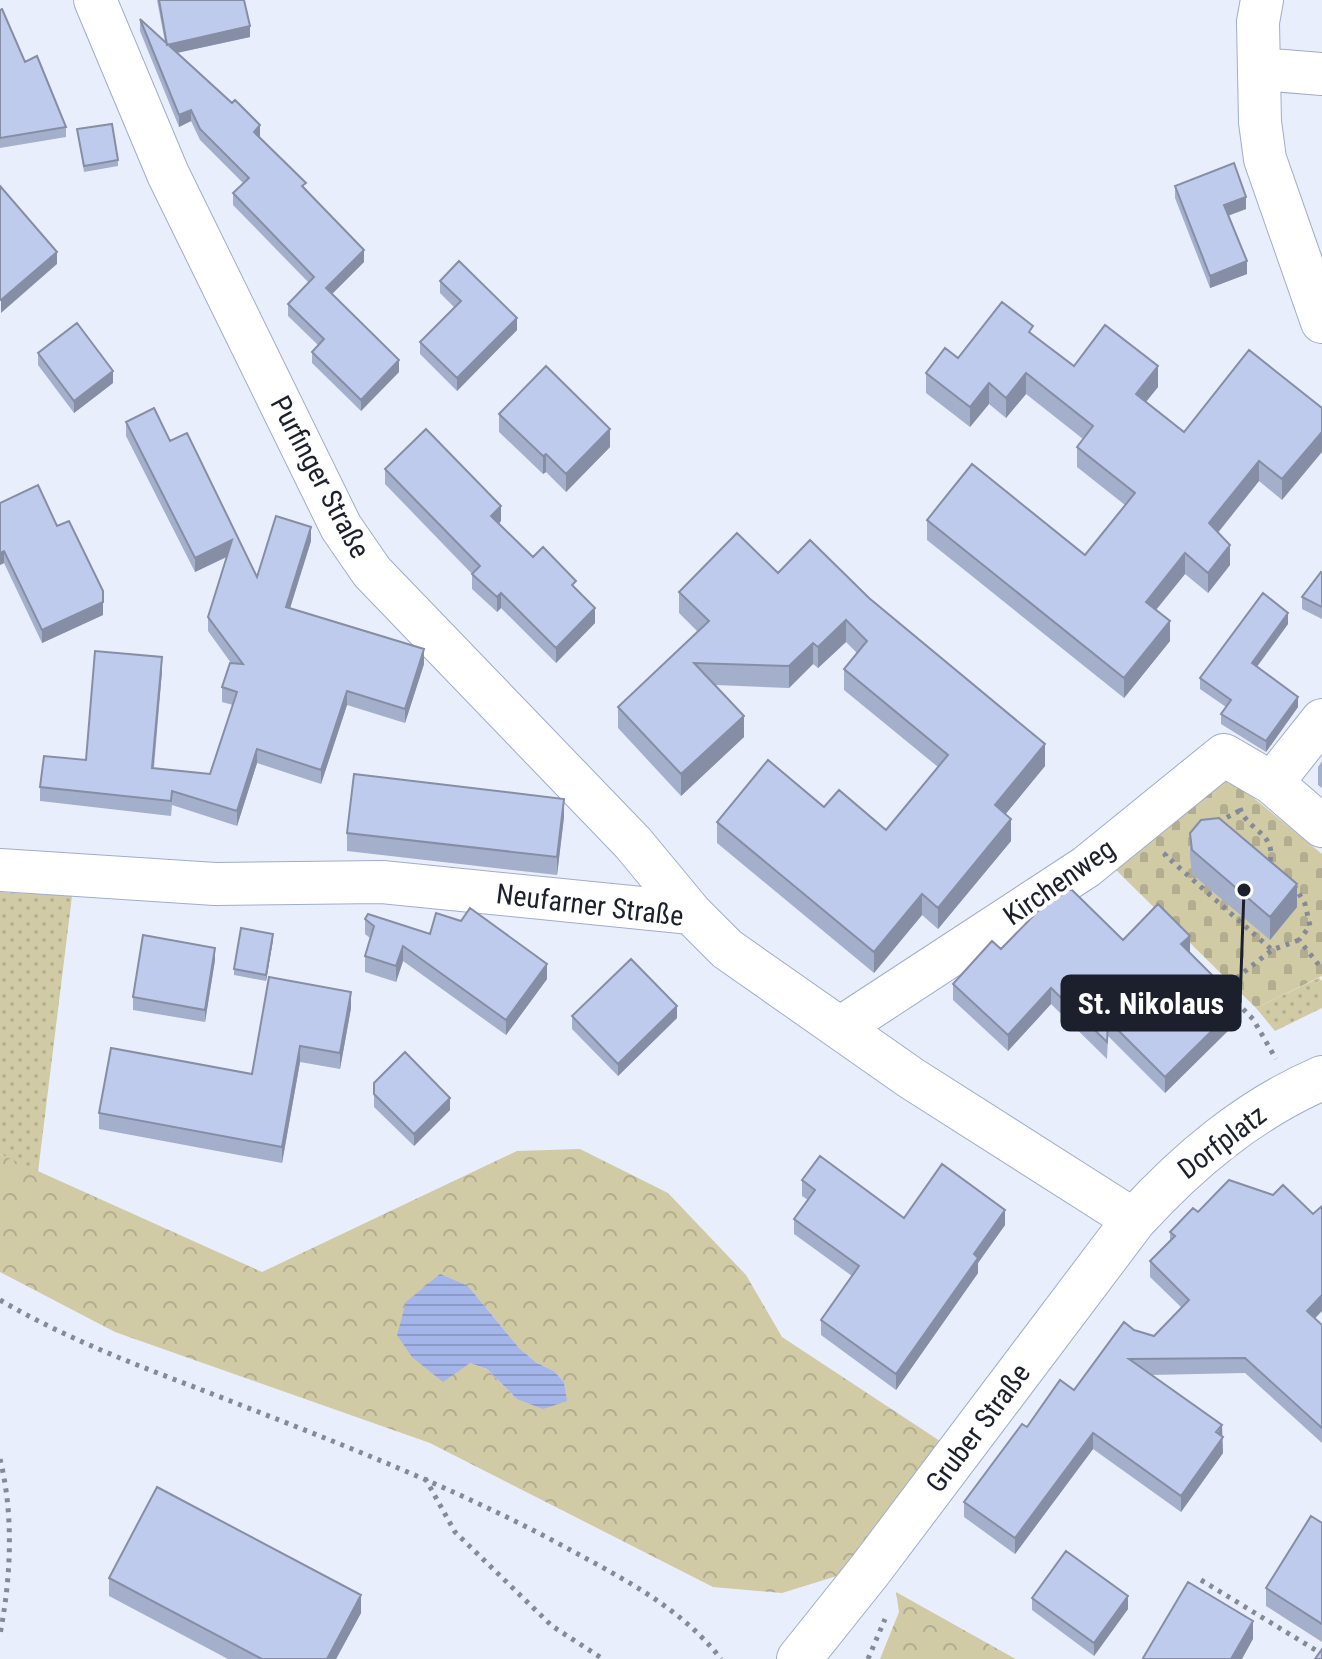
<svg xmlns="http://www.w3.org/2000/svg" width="1322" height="1659" font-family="'Roboto Condensed',sans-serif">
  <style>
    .grass { fill: url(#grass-dots) }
    .forest { fill: url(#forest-crowns); fill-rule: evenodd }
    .cemetery { fill: url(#cemetery-stones) }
    .water { fill: url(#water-rules) }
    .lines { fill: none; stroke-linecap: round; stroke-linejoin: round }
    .minor-casing { stroke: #a0accc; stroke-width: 44 }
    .tertiary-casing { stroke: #a0accc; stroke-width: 46 }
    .path { stroke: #858a97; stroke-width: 5; stroke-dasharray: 4 6; stroke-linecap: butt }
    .minor { stroke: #fff; stroke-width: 42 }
    .tertiary { stroke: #fff; stroke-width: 44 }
    .wall { fill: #a4afcb }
    .shaded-wall { fill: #868ea5 }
    .building { fill: #bfcbec; stroke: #868ea5; stroke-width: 2 }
    .labels { text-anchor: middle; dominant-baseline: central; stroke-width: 8; stroke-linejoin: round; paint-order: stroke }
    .street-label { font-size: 28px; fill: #1c202d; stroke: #fff }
    .leader { fill: none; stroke: #1c202d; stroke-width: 3 }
    .callout-dot { fill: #1c202d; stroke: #fff; stroke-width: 3 }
    .callout { fill: #1c202d; stroke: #1c202d; stroke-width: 3 }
    .callout-label { font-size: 30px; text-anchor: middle; font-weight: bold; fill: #fff }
  </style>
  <defs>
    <pattern id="grass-dots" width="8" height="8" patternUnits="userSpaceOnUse" patternTransform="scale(2)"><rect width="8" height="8" fill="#d0caa5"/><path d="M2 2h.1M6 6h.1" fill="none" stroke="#b2ad8e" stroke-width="1.8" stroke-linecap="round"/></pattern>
    <pattern id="forest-crowns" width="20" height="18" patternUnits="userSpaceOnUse" patternTransform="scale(2)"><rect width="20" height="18" fill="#d0caa5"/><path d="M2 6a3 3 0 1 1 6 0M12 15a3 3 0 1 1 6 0" fill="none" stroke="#b2ad8e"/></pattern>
    <pattern id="cemetery-stones" width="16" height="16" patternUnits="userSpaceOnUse" patternTransform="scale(2)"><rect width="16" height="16" fill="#d0caa5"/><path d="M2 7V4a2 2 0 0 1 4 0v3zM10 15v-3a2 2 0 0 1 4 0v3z" fill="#b2ad8e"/></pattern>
    <pattern id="water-rules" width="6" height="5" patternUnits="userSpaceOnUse" patternTransform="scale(2)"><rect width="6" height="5" fill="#a4b5e9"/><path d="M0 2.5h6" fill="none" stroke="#8d9bc8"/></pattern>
  </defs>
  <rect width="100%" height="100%" fill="#e9eefc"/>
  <!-- grass -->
  <path class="grass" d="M0 892 72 896 38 1172 0 1154Z
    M1319 978 1322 981V1008L1275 1031 1256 1008Z"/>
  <!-- forest -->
  <path class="forest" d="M580 1149 668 1193 746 1275 782 1337 940 1441 840 1575 782 1593 713 1587 430 1443 115 1332 0 1272V1154L262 1272 517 1151ZM468 1286 520 1349 537 1363 554 1371 564 1382 566 1400 517 1399 487 1369 470 1363Z
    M896 1592 1012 1657 1016 1659H880L899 1612Z"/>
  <!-- cemetery -->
  <path class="cemetery" d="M1222 772 1322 854V976L1256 1008 1114 868Z"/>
  <!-- water -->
  <path class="water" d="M440 1274 468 1286 520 1349 537 1363 554 1371 564 1382 567 1401 543 1409 517 1399 487 1369 470 1363 443 1382 412 1357 397 1335 406 1302Z"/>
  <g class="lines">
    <defs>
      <path id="minor" d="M95 0 168 174 341 527 372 572 633 843 691 913 727 949 911 1078 1134 1220
        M1262 0 1258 22 1260 122 1265 159 1322 322
        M1260 69 1322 74
        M1322 720 1272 783 1322 826
        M0 870 215 884 382 882 691 913
        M840 1028 1086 867 1224 755 1272 783"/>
      <path id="tertiary" d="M799 1659 870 1570 1134 1220C1188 1161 1248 1110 1322 1078"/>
    </defs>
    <!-- minor casing -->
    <use href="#minor" class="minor-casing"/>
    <!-- tertiary casing -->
    <use href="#tertiary" class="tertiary-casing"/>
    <!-- path -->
    <path class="path" d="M1240 808C1247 831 1276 832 1270 861L1273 864
      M1218 822 1239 811
      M1167 853 1165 855 1272 950
      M1294 885 1305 904 1310 926 1299 940 1322 969
      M1226 992 1224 989 1230 983 1272 950 1299 940
      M1236 1002 1253 1019 1276 1059
      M0 1300C68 1340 142 1367 215 1395 338 1443 460 1489 576 1553 628 1581 684 1611 721 1659
      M0 1459C14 1515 11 1578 0 1634
      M425 1478 455 1532 552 1626 603 1659
      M1201 1580 1322 1654
      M868 1659 885 1619"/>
    <!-- minor -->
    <use href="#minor" class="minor"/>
    <!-- tertiary -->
    <use href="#tertiary" class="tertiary"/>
  </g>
  <!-- wall -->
  <path class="wall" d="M157 0H244L250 37 177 53 260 136 259 137 306 189 364 262 332 294 399 372 361 411 312 363V352L318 345 288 316V304L309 283 233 205V193L243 183 200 140 191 121 179 127 140 31V19L165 42Z
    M0 10 25 62 66 127V137L0 148Z
    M77 129 118 160V166L84 172Z
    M1175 186 1246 209 1228 216 1247 274 1210 288 1175 198Z
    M440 281 517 330 457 391 420 354V342L454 307 440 293Z
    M1033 335 1074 366 1158 387 1146 402 1184 432 1322 408 1282 500 1259 481 1218 532 1230 565 1208 593 1185 574 1156 610 1170 641 1124 698 927 540V520L1085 555 1125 505 1077 467V447L1083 439 1026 394 1006 418 989 404 970 427 926 393V373L958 358Z
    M38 353 113 383 74 413 38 365Z
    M499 414 610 447 566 492 546 472 543 474 499 432Z
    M126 422 170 441 257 577 311 541 290 608 424 664 405 723 347 705 321 784 257 763 237 826 172 805 171 816 40 801V787L86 760 162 671 154 768 210 774 233 705 222 702V687L231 663 208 631V617L227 557 195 572 126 436Z
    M385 469 501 521 499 523 533 557 576 589 595 623 556 663 501 608 497 612 472 589V574L385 484Z
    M0 503 57 526 103 615 42 643 4 563 0 565Z
    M778 573 869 598 1045 766 1005 814 1011 841 938 929 922 915 874 973 717 843V822L824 807 886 830 938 767 844 690V669L857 653 846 642 818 668 813 664 789 688 715 685 744 737 681 796 618 728V707L698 632 679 613V592Z
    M1322 573V619L1302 609V597Z
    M1288 624 1257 667 1298 707 1266 752 1221 724V714L1226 707 1200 689V678Z
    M1322 761V788L1318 785V767Z
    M564 817 557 875 347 851V833Z
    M1190 833 1297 907 1270 940 1192 874 1190 856Z
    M365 919 547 979 506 1035 403 961 396 982 365 972V956L370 938 365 934Z
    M273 940 266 981 234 975V969Z
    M1123 940 1190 952 1240 1019 1165 1093 1108 1036 1107 1059 1051 1004 1008 1051 953 1000V984L1001 949Z
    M215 960 205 1022 133 1010V997Z
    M351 1008 340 1069 300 1062 282 1163 99 1129V1113L252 1074Z
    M572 1016 677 1018 618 1076 572 1029Z
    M374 1083 450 1110 414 1146 374 1107Z
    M802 1180 904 1218 1005 1225 978 1263V1273L896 1390 821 1335V1320L852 1276 794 1234V1219L808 1200 802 1196Z
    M1170 1232 1315 1318 1322 1325V1443L1245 1373 1151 1375 1222 1437 1223 1453 1181 1512 1093 1449 1015 1554 964 1517V1502L1027 1427 1074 1390 1134 1330 1154 1336 1182 1308 1150 1277V1261L1170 1241Z
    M1322 1523V1642L1266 1606V1588Z
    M109 1578 361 1613 336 1659H228L109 1596Z
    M1032 1598 1128 1609 1094 1656 1032 1610Z"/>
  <!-- shaded-wall -->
  <path class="shaded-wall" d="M250 26V37L167 55V45Z
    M191 110V121L179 127V115Z
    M260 125V136L254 143V132Z
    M1246 197V209L1224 217V205Z
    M364 250V262L326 300V288Z
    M57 252V264L1 313V300Z
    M1247 261V274L1210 288V276Z
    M517 318V330L457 391V378Z
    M399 360V372L361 411V400Z
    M1158 366V387L1136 414V394Z
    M113 371V383L74 413V401Z
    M1026 373V394L1006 418V398Z
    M989 383V404L970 427V407Z
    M610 429V447L566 492V474Z
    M1322 432V452L1282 500V479Z
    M546 454V472L543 474V456Z
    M1259 461V481L1209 544V523Z
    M501 506V521L491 531V516Z
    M311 527V541L286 621V607Z
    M232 540V554L195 572V558Z
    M1230 545V565L1208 593V573Z
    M4 551V563L0 565V553Z
    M1185 553V574L1146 622V602Z
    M501 593V608L497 612V597Z
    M103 602V615L42 643V630Z
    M595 608V623L556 663V648Z
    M1288 613V624L1252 673V663Z
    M846 620V642L818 668V647Z
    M1170 621V641L1124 698V678Z
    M813 643V664L789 688V666Z
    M424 649V664L405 723V709Z
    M162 657V671L152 782V768Z
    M347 691V705L321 784V770Z
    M1298 697V707L1266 752V741Z
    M744 716V737L681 796V774Z
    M1045 744V766L995 827V805Z
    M257 749V763L237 826V811Z
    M564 799V817L557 875V857Z
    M1011 819V841L938 929V908Z
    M1297 884V907L1270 940V917Z
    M922 894V915L874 973V952Z
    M273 934V940L266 981V975Z
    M1190 936V952L1181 961V944Z
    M403 946V961L396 982V966Z
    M215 948V960L205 1022V1010Z
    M547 964V979L506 1035V1020Z
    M1051 988V1004L1008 1051V1035Z
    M351 992V1008L340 1069V1053Z
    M1240 1003V1019L1165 1093V1077Z
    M677 1006V1018L618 1076V1064Z
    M300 1046V1062L282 1163V1147Z
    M450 1098V1110L414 1146V1134Z
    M1005 1210V1225L978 1263V1273L896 1390V1374L974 1254Z
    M1322 1295V1311L1307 1327V1311Z
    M1222 1425 1223 1453 1181 1512V1496Z
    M1093 1433V1449L1015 1554V1538Z
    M361 1595V1613L336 1659H327Z
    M1128 1596V1609L1094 1656V1643Z
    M1253 1621V1639L1242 1659H1231Z"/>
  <!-- building -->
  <path class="building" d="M159 0H244L250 26 167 45Z
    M2 9 25 62 37 56 66 127 0 138V10Z
    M140 19 232 103 235 100 260 125 254 132 306 183 302 186 364 250 326 288 399 360 361 400 312 352 324 339 288 304 314 277 233 193 249 178 200 129 191 110 179 115Z
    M112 124 118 160 84 166 77 129Z
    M1234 163 1246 197 1224 205 1247 261 1210 276 1175 186Z
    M0 186 57 252 1 300H0Z
    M459 261 517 318 457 378 420 342 461 301 440 281Z
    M1002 302 1033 326 1029 332 1074 366 1105 325 1158 366 1136 394 1184 432 1249 350 1322 408V432L1282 479 1259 461 1209 523 1230 545 1208 573 1185 553 1146 602 1170 621 1124 678 927 520 972 464 1085 555 1135 493 1077 447 1093 426 1026 373 1006 398 989 383 970 407 926 373 945 348 958 358Z
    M77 323 113 371 74 401 38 353Z
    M546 366 610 429 566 474 546 454 543 456 499 414Z
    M154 408 170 441 187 433 257 577 276 516 311 527 286 607 424 649 405 709 347 691 321 770 257 749 237 811 172 791 171 801 40 787 44 756 86 760 95 651 162 657 152 768 210 774 237 692 222 687 230 663 243 664 208 617 232 540 195 558 126 422Z
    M426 429 501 506 491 516 533 557 543 547 576 581 572 585 595 608 556 648 501 593 497 597 472 574 480 566 385 469Z
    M38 485 57 526 69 521 103 591V602L42 630 4 551 0 553V503Z
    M737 533 778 573 810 540 869 598 1045 744 995 805 1011 819 938 908 922 894 874 952 717 822 768 760 824 807 839 790 886 830 948 755 844 669 867 641 846 620 818 647 813 643 789 666 694 663 744 716 681 774 618 707 709 621 679 592Z
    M1321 572 1322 573V607L1302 597Z
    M1263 593 1288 613 1252 663 1298 697 1266 741 1221 714 1231 700 1200 678Z
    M354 774 564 799 557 857 347 833Z
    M1219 818 1297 884 1270 917 1192 850 1190 833 1201 820Z
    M1071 889 1123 940 1158 904 1190 936 1181 944 1240 1003 1165 1077 1108 1020 1107 1042 1051 988 1008 1035 953 984 992 941 1001 949 1039 910Z
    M470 908 547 964 506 1020 403 946 396 966 365 956 374 926 365 919 368 914 430 934 436 913 461 921Z
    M241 928 273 934 266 975 234 969Z
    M143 935 215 948 205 1010 133 997Z
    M631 959 677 1006 618 1064 572 1016Z
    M269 977 351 992 340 1053 300 1046 282 1147 99 1113 111 1048 252 1074Z
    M405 1052 450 1098 414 1134 374 1094V1083Z
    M820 1156 904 1218 942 1164 1005 1210 974 1254 978 1258 896 1374 821 1320 859 1266 794 1219 815 1190 802 1180Z
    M1229 1180 1273 1195 1283 1185 1313 1214 1322 1206V1295L1307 1311 1322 1325V1428L1245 1358 1129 1359 1222 1425 1216 1432 1223 1437 1181 1496 1093 1433 1015 1538 964 1502 1022 1424 1027 1427 1060 1380 1074 1390 1124 1322 1134 1330 1154 1336 1189 1300 1150 1261 1175 1236 1170 1232 1193 1208 1198 1212Z
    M157 1487 361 1595 327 1659H262L109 1578Z
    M1311 1516 1322 1523V1624L1266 1588Z
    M1066 1551 1128 1596 1094 1643 1032 1598Z
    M1188 1582 1253 1621 1231 1659H1145L1143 1658Z
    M1322 1649V1659H1315Z"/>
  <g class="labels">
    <!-- street labels -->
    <g class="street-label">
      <text transform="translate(320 477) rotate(62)">Purfinger Straße</text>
      <text transform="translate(1059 882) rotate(-35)">Kirchenweg</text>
      <text transform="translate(590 905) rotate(7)">Neufarner Straße</text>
      <text transform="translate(1222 1142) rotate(-37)">Dorfplatz</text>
      <text transform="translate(978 1428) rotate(-53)">Gruber Straße</text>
    </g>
  </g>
  <!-- callouts -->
  <path class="leader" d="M1244 890L1240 1003"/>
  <circle class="callout-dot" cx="1244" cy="890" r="8"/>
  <rect class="callout" x="1062" y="976" width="178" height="54" rx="8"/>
  <g class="callout-label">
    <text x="1151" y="1014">St. Nikolaus</text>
  </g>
</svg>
